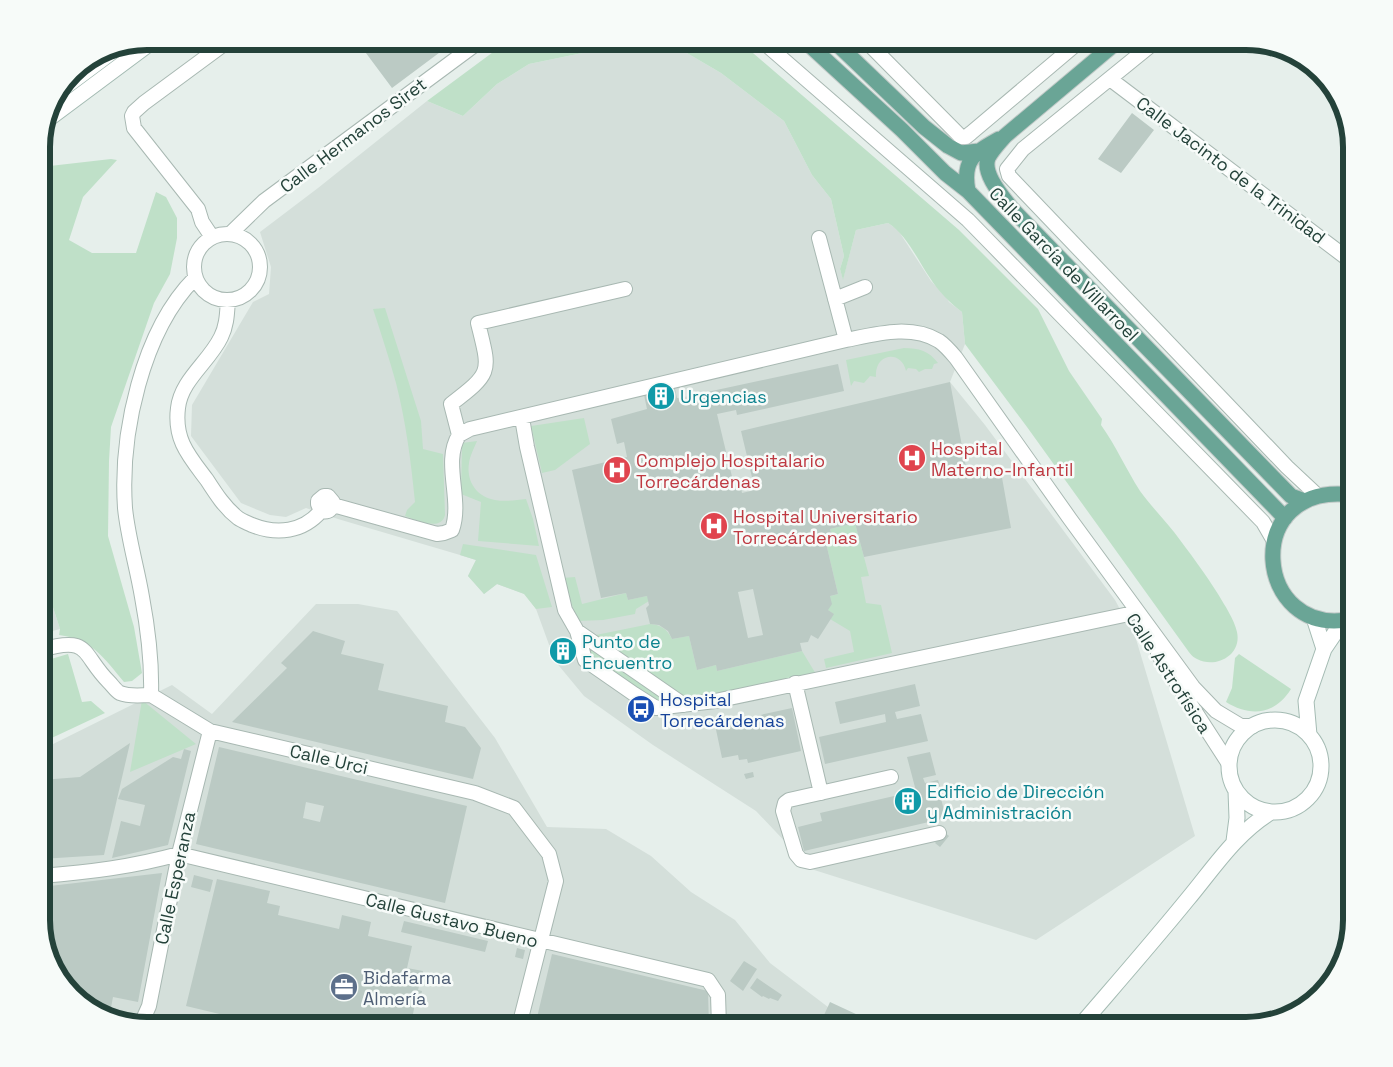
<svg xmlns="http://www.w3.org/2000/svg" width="1393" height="1067" font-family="'Space Grotesk',sans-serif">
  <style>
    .built { fill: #d4dfda }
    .green { fill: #bfe0c8 }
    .building { fill: #bbcac4; fill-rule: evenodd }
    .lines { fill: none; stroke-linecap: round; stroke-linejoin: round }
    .street-casing { stroke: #a8b8b2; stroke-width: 16 }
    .secondary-casing { stroke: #a4bbb3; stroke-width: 17 }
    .primary-casing { stroke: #c2cac8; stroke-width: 17 }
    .street { stroke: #fff; stroke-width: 14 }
    .secondary { stroke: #fff; stroke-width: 15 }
    .primary { stroke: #6aa596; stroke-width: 15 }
    .labels { text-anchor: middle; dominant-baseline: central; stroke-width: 5; stroke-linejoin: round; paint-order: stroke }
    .street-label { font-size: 18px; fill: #24423a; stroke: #f7fbf9 }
    .culture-label { font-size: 18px; fill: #0d838f; stroke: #f7fbf9; text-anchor: start }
    .health-label { font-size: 18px; fill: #be3a42; stroke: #f7fbf9; text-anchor: start }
    .transit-label { font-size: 18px; fill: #164399; stroke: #f7fbf9; text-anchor: start }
    .service-label { font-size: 18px; fill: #4e5e75; stroke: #f7fbf9; text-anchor: start }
    .rim { fill: none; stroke: #24423a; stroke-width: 6 }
  </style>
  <rect width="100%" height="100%" fill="#e6efeb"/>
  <!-- built -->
  <path class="built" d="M621 41H665L680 49 721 73 784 121 812 175 831 199 844 256 840 269 843 279 856 230 888 223 898 230 931 281 946 297 949 302 962 312 965 344 950 382 985 425 1115 600 1136 639 1195 836 1036 940 811 869 756 811 653 745 584 696 555 661 536 609 525 594 497 584 484 594 468 576 476 560 460 555 338 519 306 508 286 517 270 515 241 503 191 436 192 405 253 302 269 294 271 267 260 232 318 188 427 101 463 116 497 84 529 64 597 50Z
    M41 570 60 629 41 634Z
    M316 604H358L397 611 495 738 547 827 606 829 651 856 691 892 735 920 770 963 853 1026H146L82 1004 41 927V750L172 685 212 714Z"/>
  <!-- green -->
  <path class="green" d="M508 41H621L597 50 529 64 497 84 463 116 427 101Z
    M665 41H739L959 230 1038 309 1069 371 1102 419 1101 425C1116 446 1126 469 1140 491 1150 505 1163 518 1174 532 1189 552 1205 573 1218 594 1225 606 1234 619 1237 632 1242 655 1216 669 1197 659 1192 657 1189 652 1186 648L1027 427 965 344 962 312C950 303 938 291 930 278 917 259 907 235 888 223L856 230 843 280 840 269 844 256 831 199 812 175 784 121 721 73 680 49Z
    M111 159 117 160 83 197 69 240 92 253H136L156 192 166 197 177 218V238L170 274 154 303 111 427 109 461 108 536 134 627 142 673 132 681 124 682C104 658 92 639 59 635L60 629 41 570V167Z
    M385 308 421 421 423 449 443 454 445 515C441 532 416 520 405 516L407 510 415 502C411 462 406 422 396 383 389 358 381 333 373 309Z
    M904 348C919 348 929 351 938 363L934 364 932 369H925L919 372 916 369 908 368 906 371C901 349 874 354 876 377L870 376 864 383 854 381 851 386 846 360Z
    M584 418 590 444 555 470 542 473 531 426Z
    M477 441C474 448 470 456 469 463 466 482 477 497 495 500 505 502 516 500 526 499L533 519 539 546 478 541 481 502 461 494 462 443Z
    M855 523 869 576 861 577 866 603 881 605 892 653 826 668 824 659 854 652 850 631 830 619 833 614 828 610 830 596 838 594 826 543 833 541 830 529Z
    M463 544 536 555 552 607 536 609 524 594 497 584 484 594 468 576 476 560 460 555Z
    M575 577 582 604 626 593 628 600 647 596 649 601 636 609 635 614 603 620 578 621 562 578Z
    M650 624C661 625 667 629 672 639L689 636 697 670 716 665 717 671 802 651 819 679 656 708 585 660 591 636Z
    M68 654 82 702 91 701 105 713 41 743V662Z
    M1239 654 1291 689C1275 715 1250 717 1226 702L1232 688 1235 658Z
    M142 700 196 744 130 772Z"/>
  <!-- building -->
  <path class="building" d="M357 41H455L392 88Z
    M1132 113 1154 130 1121 173 1098 159Z
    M838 364 844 391 737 415 736 410 717 414 734 485 740 483 742 493 755 490 741 431 950 382 968 478 1001 472 1011 528 864 557 855 523 830 529 833 541 826 543 838 594 830 596 832 604 828 610 834 614 818 639 811 635 808 642 800 643 802 651 717 671 716 665 697 670 689 636 672 639 668 631 659 625 650 624 646 608 649 605 647 596 628 600 626 593 601 598 572 470 627 457 624 442 617 444 611 419 647 409 644 395 675 389 677 398 684 397ZM753 589 763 635 748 638 738 592Z
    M313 631 345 641 341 654 384 664 378 690 448 706 445 722 465 727 481 748 473 779 232 722 287 668 281 663Z
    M565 644 568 657 562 659 558 646Z
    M915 684 920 706 895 712 897 719 921 714 928 741 825 764 819 737 886 722 885 714 840 724 835 702Z
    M792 708 801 751 748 763 747 759 739 760 738 755 722 758 715 725Z
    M130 743 104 855 41 859V780L80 777Z
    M219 747 467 806 445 903 196 844ZM306 802 324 806 320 822 303 818Z
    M184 749 191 751 168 845 112 858 121 821 140 826 145 805 118 799 122 789 173 757 181 759Z
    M930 752 936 775 923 778 925 783 938 780 940 786 938 787 946 818 804 851 798 827 822 821 820 813 916 791 907 757Z
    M753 772 754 777 746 779 744 774Z
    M944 832 949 836 940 847 935 843Z
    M162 873 138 1002 113 997 110 1013 82 1004 52 967 41 927V887Z
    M194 875 213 880 210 892 191 887Z
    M217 879 270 891 267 903 280 906 278 915 339 929 342 915 371 922 368 936 412 946 407 968 423 971 418 990 422 991 420 1000 416 999 412 1019 406 1017 404 1026H270L186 1006Z
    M404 921 488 941 485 952 401 932Z
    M517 948 525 950 523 959 515 957Z
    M552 954 708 991 709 1026H535Z
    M744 961 757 969 743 991 730 981Z
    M757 978 782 995 778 1001 770 998 769 999 763 996 762 997 750 988Z
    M830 1002 858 1015 853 1026H819Z
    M729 1017H744V1026H729Z"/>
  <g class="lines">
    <defs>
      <path id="street" d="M762 41 968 220 1263 522 1274 541
        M866 41 961 137H966L971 133 1080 41
        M1058 41 1068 51
        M1156 41 1023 149 1007 169 1009 176 1287 467 1318 496
        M1110 79 1352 262
        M231 233 264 201 480 41
        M194 267a33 33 0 1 1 66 0a33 33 0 1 1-66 0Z
        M212 237 202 222 198 209 134 128 132 116 134 112 144 103 228 41
        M819 238 846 340
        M835 299 865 287
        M228 300C227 313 227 325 221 337 209 362 181 380 178 408 174 440 189 456 207 480 216 494 225 508 238 518 242 521 248 523 252 525 277 535 303 532 321 511 329 513 333 509 333 502L328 496H324L318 501V504L321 511
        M522 418 527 447 565 610 577 631 585 660 634 694 656 708 715 701 1129 614
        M459 435 470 429 846 340C876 334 911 324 939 341 945 345 951 352 956 358L1070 519 1193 687 1216 711 1241 726H1253
        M333 505 437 534 444 533 452 530C463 499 442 463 459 435L451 404C493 372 490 372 478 323L625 289
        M577 631 684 705
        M41 650C91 635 81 654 109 682 113 686 116 691 120 693 130 697 141 695 151 695 152 662 148 629 142 597 137 567 128 538 125 508 120 434 142 331 195 278
        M1158 654 1229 764
        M795 683 821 793
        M151 695 210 731 475 793 514 808 549 854 556 881 519 1026
        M891 777 789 800 785 803 783 811 796 854 801 860 810 862 939 833
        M41 876C90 872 132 867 179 854L708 980 718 995 719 1026
        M141 1024 149 1006 179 854 210 731"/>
      <path id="secondary" d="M57 93 120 46
        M47 120 153 41
        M1314 618 1324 649
        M1229 766a46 46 0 1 1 92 0a46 46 0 1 1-92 0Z
        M1309 735 1306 701 1324 649 1343 621
        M1234 841 1237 818 1236 791
        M1080 1026C1116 984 1152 943 1187 900 1213 869 1235 834 1271 812"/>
      <path id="primary" d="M805 41 902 130 945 173 968 191
        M834 41 924 127 948 146 961 153 979 151
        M1118 41 1005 136C999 143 992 150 988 158 982 174 1003 197 1012 209L1291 496 1305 501
        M999 139C974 153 962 160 968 191L1285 518
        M1352 495C1239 481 1254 640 1352 619"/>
    </defs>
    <!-- street casing -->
    <use href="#street" class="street-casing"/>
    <!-- secondary casing -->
    <use href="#secondary" class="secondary-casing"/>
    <!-- primary casing -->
    <use href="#primary" class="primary-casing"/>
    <!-- street -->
    <use href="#street" class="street"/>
    <!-- secondary -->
    <use href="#secondary" class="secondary"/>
    <!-- primary -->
    <use href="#primary" class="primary"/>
  </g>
  <!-- icons -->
  <defs>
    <symbol id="building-disc" viewBox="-11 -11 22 22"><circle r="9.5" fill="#0f9aa8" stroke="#f7fbf9"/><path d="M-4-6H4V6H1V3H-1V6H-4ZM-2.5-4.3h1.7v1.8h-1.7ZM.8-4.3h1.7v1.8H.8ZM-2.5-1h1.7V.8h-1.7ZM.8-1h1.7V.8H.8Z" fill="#fff"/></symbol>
    <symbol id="hospital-disc" viewBox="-11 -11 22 22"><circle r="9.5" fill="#e0444e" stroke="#f7fbf9"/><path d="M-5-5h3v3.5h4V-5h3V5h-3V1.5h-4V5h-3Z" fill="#fff"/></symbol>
    <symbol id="bus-disc" viewBox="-11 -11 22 22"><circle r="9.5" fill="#1a4fb4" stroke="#f7fbf9"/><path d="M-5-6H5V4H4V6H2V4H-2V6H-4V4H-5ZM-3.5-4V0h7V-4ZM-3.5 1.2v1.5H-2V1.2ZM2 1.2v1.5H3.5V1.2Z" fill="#fff"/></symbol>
    <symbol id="office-disc" viewBox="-11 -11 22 22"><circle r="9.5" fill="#5c6f8a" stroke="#f7fbf9"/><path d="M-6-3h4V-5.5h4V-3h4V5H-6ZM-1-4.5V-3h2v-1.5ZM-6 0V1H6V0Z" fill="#fff"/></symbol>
  </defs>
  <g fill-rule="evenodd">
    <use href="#building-disc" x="645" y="380" width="32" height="32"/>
    <use href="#hospital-disc" x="896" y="442" width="32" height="32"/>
    <use href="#hospital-disc" x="601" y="454" width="32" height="32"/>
    <use href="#hospital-disc" x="698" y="510" width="32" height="32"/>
    <use href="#building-disc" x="547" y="635" width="32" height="32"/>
    <use href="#bus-disc" x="625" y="693" width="32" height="32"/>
    <use href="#building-disc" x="892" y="785" width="32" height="32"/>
    <use href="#office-disc" x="328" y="971" width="32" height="32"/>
  </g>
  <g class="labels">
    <!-- street labels -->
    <g class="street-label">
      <text transform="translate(353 135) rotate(-37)">Calle Hermanos Siret</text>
      <text transform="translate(1231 170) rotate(37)">Calle Jacinto de la Trinidad</text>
      <text transform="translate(1064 264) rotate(46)">Calle García de Villarroel</text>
      <text transform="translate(1169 673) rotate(57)">Calle Astrofísica</text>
      <text transform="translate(329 759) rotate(13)">Calle Urci</text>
      <text transform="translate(175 878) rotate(-78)">Calle Esperanza</text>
      <text transform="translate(452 920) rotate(14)">Calle Gustavo Bueno</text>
    </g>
    <!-- culture labels -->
    <g class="culture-label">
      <text x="680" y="396">Urgencias</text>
      <text x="582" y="641">Punto de<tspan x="582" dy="21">Encuentro</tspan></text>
      <text x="927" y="791">Edificio de Dirección<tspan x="927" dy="21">y Administración</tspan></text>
    </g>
    <!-- health labels -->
    <g class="health-label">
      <text x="931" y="448">Hospital<tspan x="931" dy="21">Materno-Infantil</tspan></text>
      <text x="636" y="460">Complejo Hospitalario<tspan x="636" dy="21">Torrecárdenas</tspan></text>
      <text x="733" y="516">Hospital Universitario<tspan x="733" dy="21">Torrecárdenas</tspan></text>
    </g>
    <!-- transit labels -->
    <g class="transit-label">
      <text x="660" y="699">Hospital<tspan x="660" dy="21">Torrecárdenas</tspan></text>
    </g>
    <!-- service labels -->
    <g class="service-label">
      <text x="363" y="977">Bidafarma<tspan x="363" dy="21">Almería</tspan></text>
    </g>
  </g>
  <!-- crop -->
  <path d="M0 0H1393V1067H0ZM147 50H1246A97 97 0 0 1 1343 147V920A97 97 0 0 1 1246 1017H147A97 97 0 0 1 50 920V147A97 97 0 0 1 147 50Z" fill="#f7fbf9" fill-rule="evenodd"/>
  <path class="rim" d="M147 50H1246A97 97 0 0 1 1343 147V920A97 97 0 0 1 1246 1017H147A97 97 0 0 1 50 920V147A97 97 0 0 1 147 50Z"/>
</svg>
